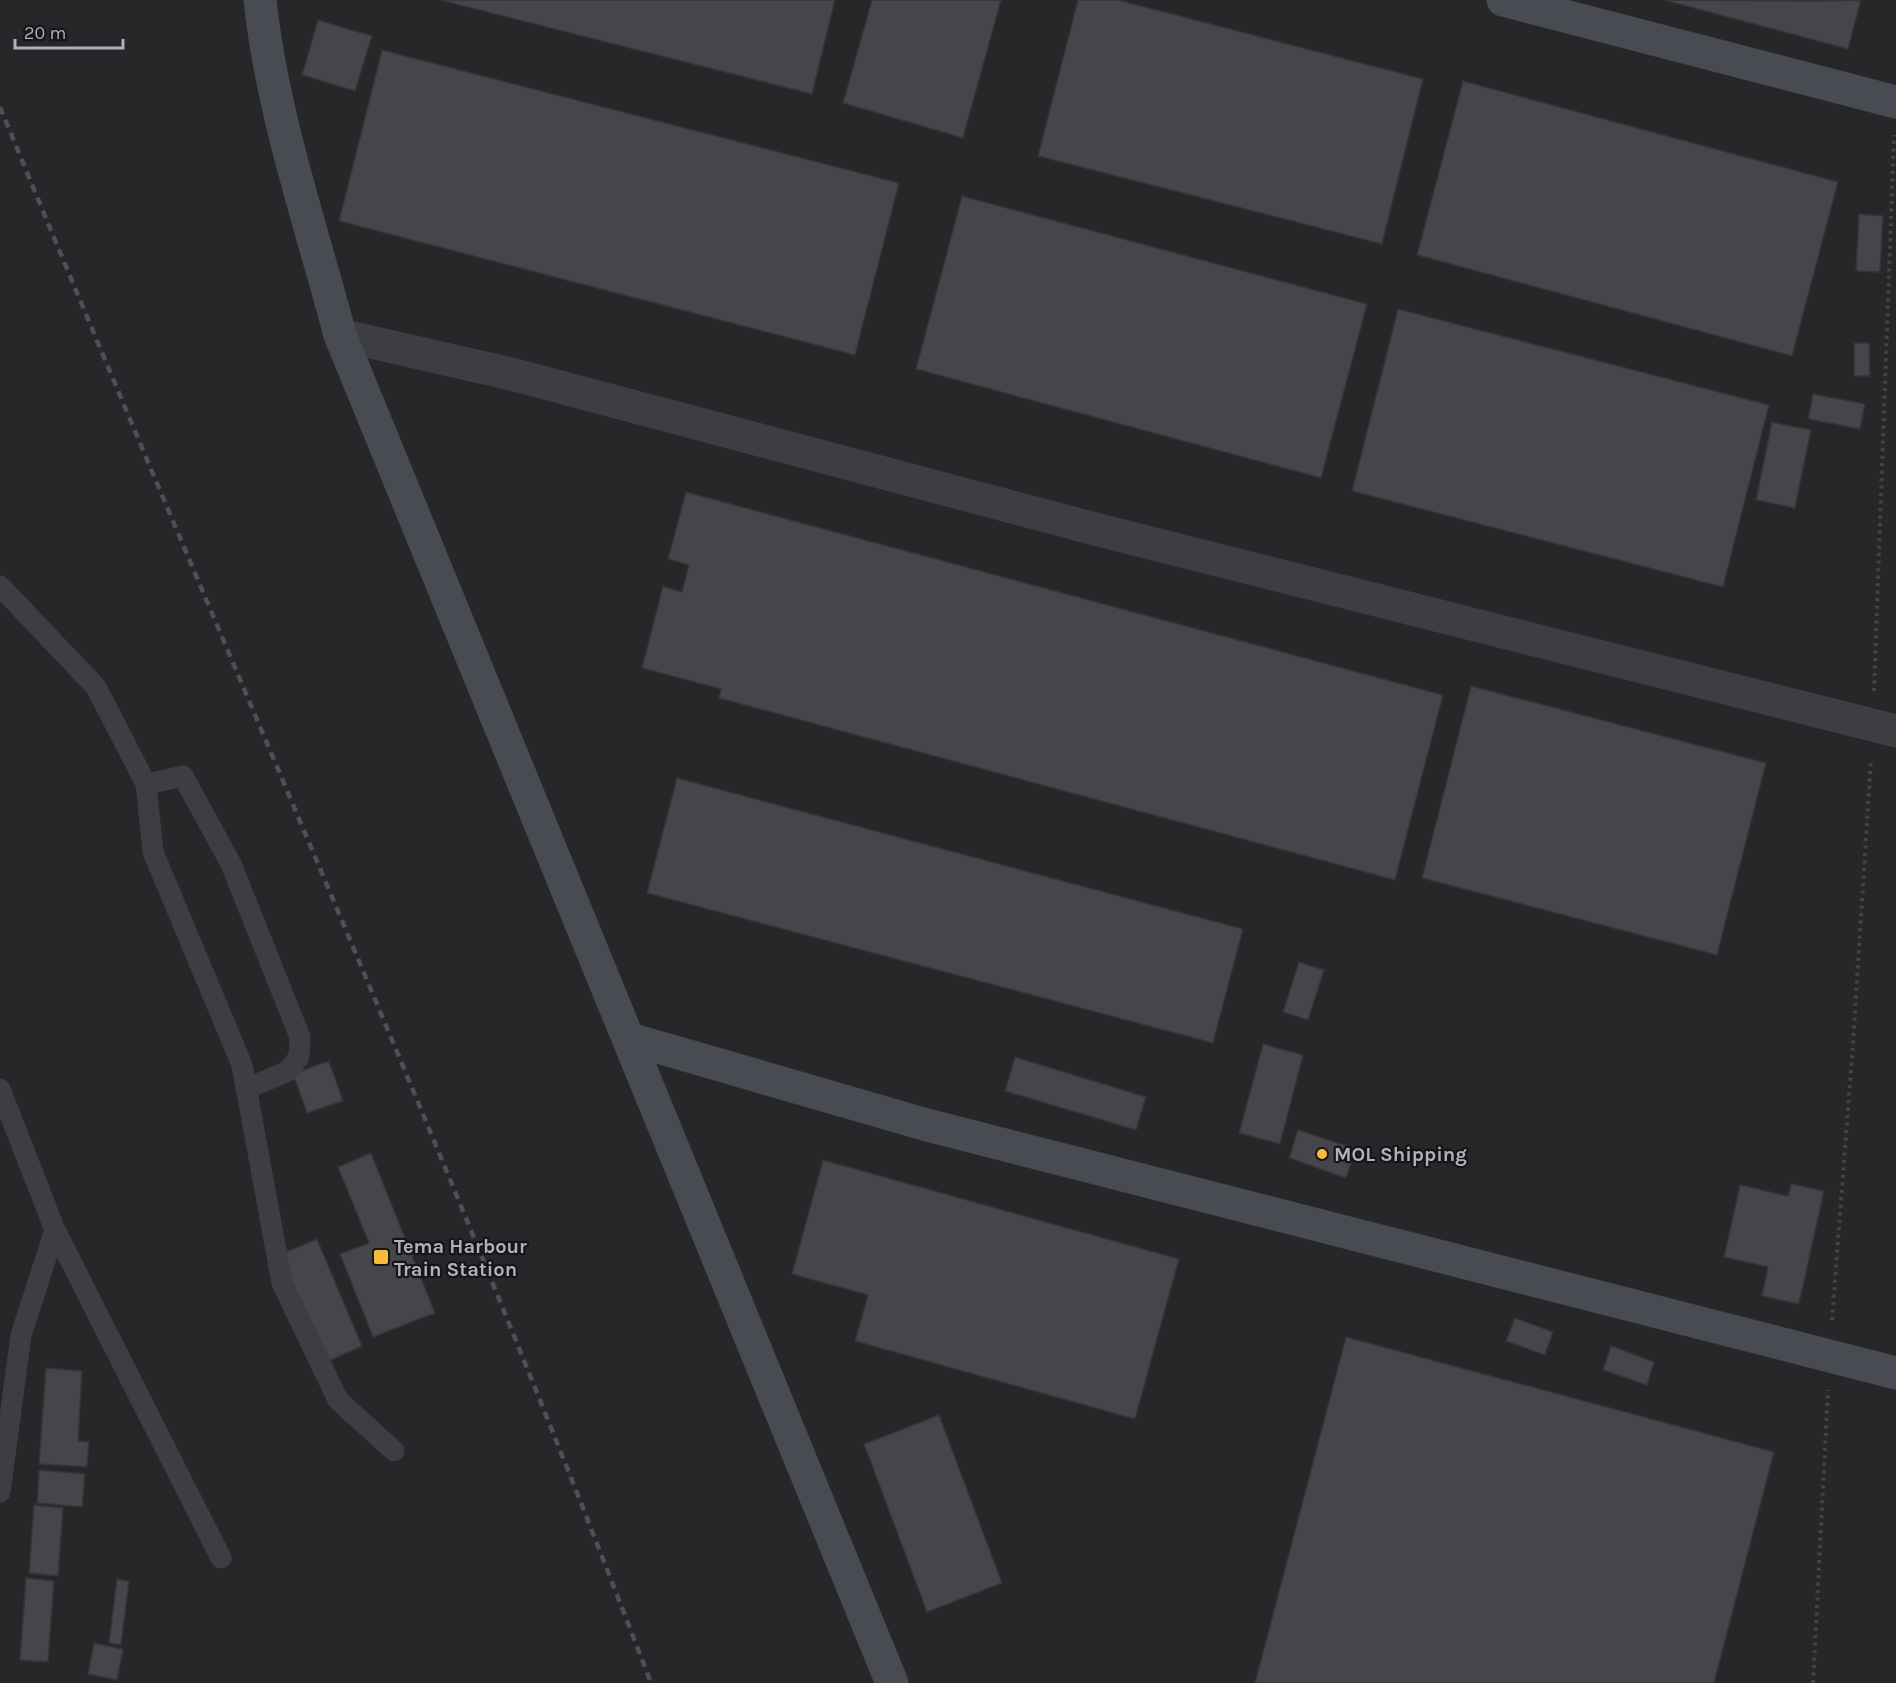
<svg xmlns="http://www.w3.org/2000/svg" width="1896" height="1683" font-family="Karla,sans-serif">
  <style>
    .built { fill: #27272a }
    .building { fill: #45464a; stroke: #353539; stroke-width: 1.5 }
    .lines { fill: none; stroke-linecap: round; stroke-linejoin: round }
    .path { stroke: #414449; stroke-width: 4; stroke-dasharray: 3 4.5; stroke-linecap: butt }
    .lane { stroke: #3d3e44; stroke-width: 21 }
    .street { stroke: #3d3e44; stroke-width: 33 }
    .secondary { stroke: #494b52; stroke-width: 33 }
    .rail { stroke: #4e5057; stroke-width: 4.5; stroke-dasharray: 8 6; stroke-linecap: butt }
    .poi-dot { fill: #f7bb39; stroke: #161618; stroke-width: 2 }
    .labels { text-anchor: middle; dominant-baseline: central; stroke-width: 4.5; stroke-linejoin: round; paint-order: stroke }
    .poi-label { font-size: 20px; font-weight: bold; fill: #adb2bd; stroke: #161618; text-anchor: start }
  </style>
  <rect width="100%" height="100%" fill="#1b1b1d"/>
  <!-- built -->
  <path class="built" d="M0 0H1896V1683H0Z"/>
  <!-- building -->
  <path class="building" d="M440 0H835L812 94Z
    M872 0H1001L963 138 843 103Z
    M1078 0H1118L1423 79 1382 244 1038 156Z
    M1664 0 1818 1 1861 0 1848 49Z
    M318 20 372 36 355 91 302 75Z
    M382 50 899 183 855 355 339 221Z
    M1463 81 1838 182 1792 356 1417 255Z
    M962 196 1367 304 1321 478 916 369Z
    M1859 214 1883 216 1880 272 1856 271Z
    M1398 309 1769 405 1723 587 1352 491Z
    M1854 343H1869L1870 376H1854Z
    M1813 394 1865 404 1860 429 1808 419Z
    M1772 422 1811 430 1795 508 1756 500Z
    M686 492 1443 695 1395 880 719 698 721 689 642 668 663 586 682 592 689 565 668 559Z
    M1471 686 1766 763 1717 955 1422 878Z
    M677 778 1243 929 1213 1043 647 893Z
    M1299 962 1324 970 1308 1020 1283 1012Z
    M1263 1044 1303 1055 1280 1144 1239 1133Z
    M1015 1057 1146 1097 1136 1130 1005 1091Z
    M329 1061 343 1101 307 1113 293 1074Z
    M1298 1130 1356 1149 1346 1178 1289 1158Z
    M371 1153 435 1313 373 1337 340 1254 369 1243 338 1167Z
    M823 1160 1179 1259 1135 1419 855 1341 868 1295 792 1274Z
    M1791 1184 1824 1191 1799 1304 1762 1296 1768 1267 1724 1257 1740 1185 1788 1196Z
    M317 1239 362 1346 324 1363 279 1255Z
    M1515 1318 1553 1332 1545 1355 1506 1341Z
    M1346 1337 1774 1452 1714 1683H1255Z
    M1611 1346 1654 1362 1647 1385 1603 1370Z
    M46 1368 82 1371 78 1441 89 1442 87 1467 39 1464Z
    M939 1415 1002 1583 927 1612 864 1444Z
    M39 1470 85 1474 82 1507 37 1503Z
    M34 1505 63 1508 58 1576 29 1573Z
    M26 1578 54 1581 48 1662 20 1660Z
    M117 1579 129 1581 121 1645 109 1643Z
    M94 1643 123 1649 117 1680 88 1674Z"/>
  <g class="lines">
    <!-- path -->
    <path class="path" d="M1874 691 1894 135
      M1832 1320 1853 1043 1871 759
      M1813 1683 1828 1390"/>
    <!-- lane -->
    <path class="lane" d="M0 586 96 687 146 784 153 852 242 1065 282 1283 338 1400 394 1451
      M146 784 183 776 231 864 300 1037 299 1057 288 1071 246 1089
      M0 1089 55 1230 21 1335 0 1492
      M55 1230 221 1558"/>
    <!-- street -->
    <path class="street" d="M340 335 511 374 1095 529 1896 731"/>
    <!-- secondary -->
    <path class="secondary" d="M260 0C272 113 311 225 340 335L892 1683
      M1503 0 1896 102
      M630 1039 927 1125 1896 1373"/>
    <!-- rail -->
    <path class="rail" d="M0 107C216 633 448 1152 651 1683"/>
  </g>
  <!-- markers -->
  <g class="poi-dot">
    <circle cx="1322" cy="1154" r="6"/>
    <rect x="373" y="1249" width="16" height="16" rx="3"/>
  </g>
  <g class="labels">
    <!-- poi labels -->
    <g class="poi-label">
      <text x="1334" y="1154">MOL Shipping</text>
      <text x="394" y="1246">Tema Harbour<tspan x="394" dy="23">Train Station</tspan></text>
    </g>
  </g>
  <!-- scale -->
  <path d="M15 39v9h108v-9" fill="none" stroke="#adb2bd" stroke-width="3"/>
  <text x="24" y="39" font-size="18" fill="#adb2bd" stroke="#161618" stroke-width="4.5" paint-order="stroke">20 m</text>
</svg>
